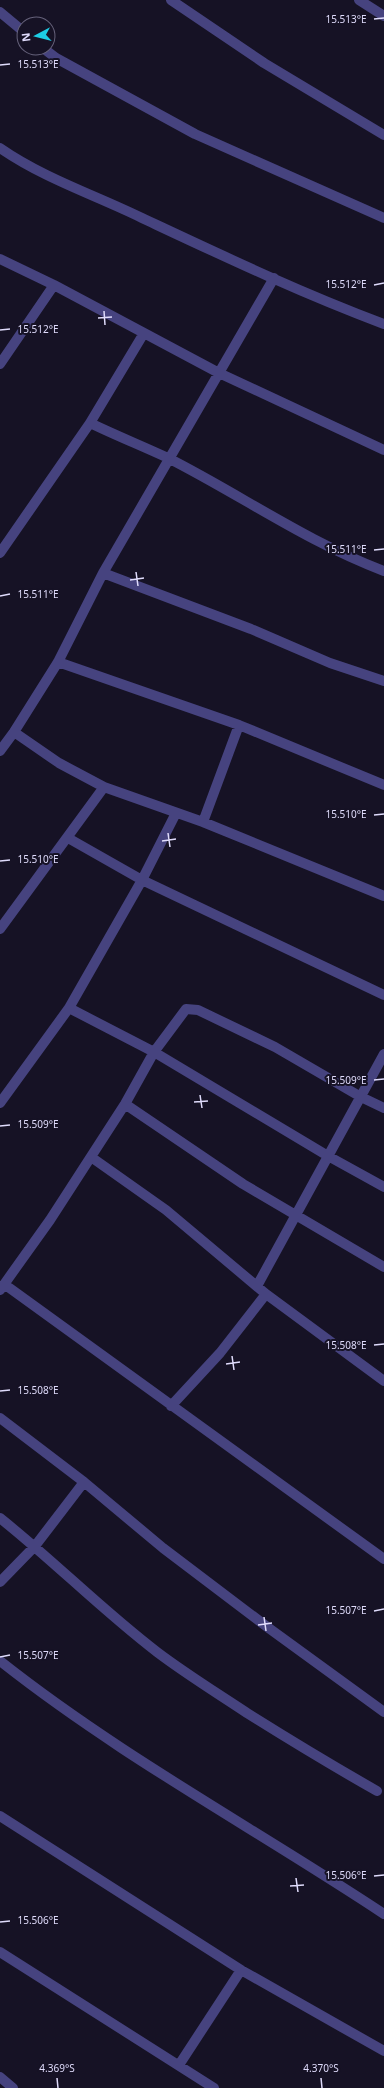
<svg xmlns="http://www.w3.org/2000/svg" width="384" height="2088" font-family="'Noto Sans',sans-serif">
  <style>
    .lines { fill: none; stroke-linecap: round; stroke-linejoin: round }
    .minor { stroke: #46437f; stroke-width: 10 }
    .ticks { fill: none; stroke: #dfdbfb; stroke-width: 1.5 }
    .ticks-label { font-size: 10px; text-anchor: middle; fill: #dfdbfb; stroke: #161225; stroke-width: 4; stroke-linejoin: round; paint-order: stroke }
  </style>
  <rect width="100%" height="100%" fill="#161225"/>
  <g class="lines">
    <!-- minor -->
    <path class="minor" d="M171 0 264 63 384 135
      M359 0 384 16
      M0 12 24 32
      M43 48 56 58 195 134 384 218
      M0 148C43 178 95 195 142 218 221 255 301 293 384 324
      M0 259 54 285 219 373 384 450
      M0 364 54 285
      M90 423C115 435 142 446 168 458 241 495 307 542 384 571
      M0 553 90 423 144 333
      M103 573 251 629 330 663 384 681
      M58 662 239 725 384 785
      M14 732 59 763 104 787 203 822 384 896
      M0 751 14 732 58 662 103 573 274 278
      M203 822 239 725
      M68 838 142 880 384 995
      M0 929 104 787
      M69 1008 154 1052 328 1156 384 1187
      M0 1103 69 1008 142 880 176 813
      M125 1104 243 1184 384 1267
      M91 1157 166 1210 266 1294 384 1381
      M4 1284 384 1559
      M257 1286 384 1054
      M0 1290 50 1220 125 1104 154 1052 186 1009 198 1010 275 1047 361 1097 384 1108
      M171 1406 220 1353 266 1294
      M0 1418 84 1482 163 1548 270 1629 384 1712
      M0 1518C54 1561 102 1610 157 1652 186 1674 217 1693 247 1713 290 1740 333 1766 377 1791
      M0 1582 35 1546 84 1482
      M0 1661C120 1756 256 1829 384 1914
      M0 1816 241 1970 384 2051
      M0 1952 214 2088
      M179 2065 241 1970
      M0 2077 13 2088"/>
  </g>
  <!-- ticks -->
  <path class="ticks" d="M374 19 384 18M0 65 10 64M374 285 384 283M104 311 105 325M98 318 112 317M0 330 10 329M374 550 384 549M136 572 138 586M130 580 144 578M0 596 10 594M374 815 384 814M168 833 170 847M162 841 176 839M0 861 10 860M374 1080 384 1079M200 1095 202 1108M194 1102 208 1101M0 1126 10 1125M374 1345 384 1344M232 1356 234 1370M226 1364 240 1362M0 1391 10 1390M374 1611 384 1609M264 1617 266 1631M258 1625 272 1623M0 1657 10 1655M374 1876 384 1875M296 1878 298 1892M290 1886 304 1885M0 1922 10 1921M57 2078 58 2088M321 2078 322 2088"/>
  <g class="ticks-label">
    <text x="346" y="23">15.513°E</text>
    <text x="38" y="68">15.513°E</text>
    <text x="346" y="288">15.512°E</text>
    <text x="38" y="333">15.512°E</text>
    <text x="346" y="553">15.511°E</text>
    <text x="38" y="598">15.511°E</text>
    <text x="346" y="818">15.510°E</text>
    <text x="38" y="863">15.510°E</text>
    <text x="346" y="1084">15.509°E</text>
    <text x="38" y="1128">15.509°E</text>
    <text x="346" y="1349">15.508°E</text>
    <text x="38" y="1394">15.508°E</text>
    <text x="346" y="1614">15.507°E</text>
    <text x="38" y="1659">15.507°E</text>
    <text x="346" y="1879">15.506°E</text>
    <text x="38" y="1924">15.506°E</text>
    <text x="57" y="2072">4.369°S</text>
    <text x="321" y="2072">4.370°S</text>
  </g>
  <!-- north arrow -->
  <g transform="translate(36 36) rotate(263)"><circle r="19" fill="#161225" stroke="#66627b"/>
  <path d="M0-3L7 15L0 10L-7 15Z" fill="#1dcde5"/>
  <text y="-6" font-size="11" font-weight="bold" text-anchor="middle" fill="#dfdbfb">N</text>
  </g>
</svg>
